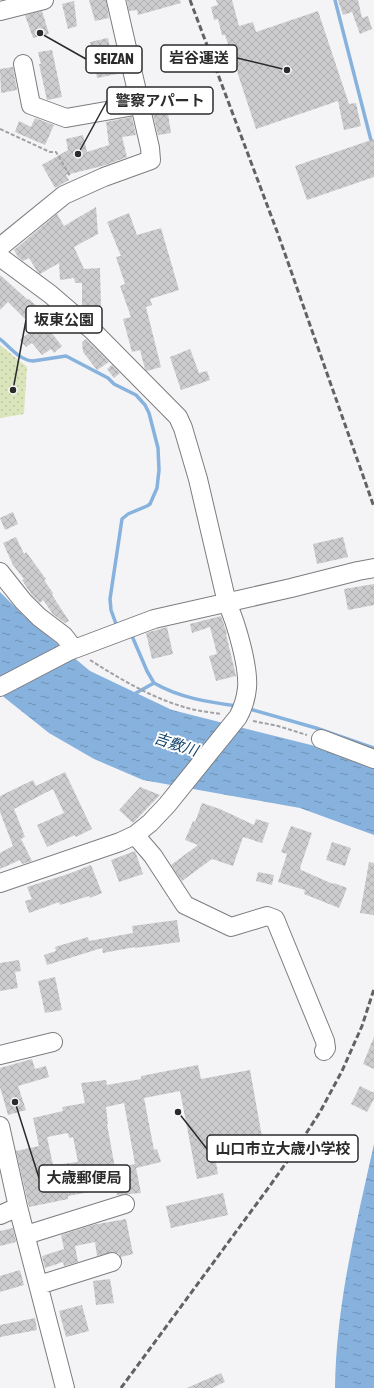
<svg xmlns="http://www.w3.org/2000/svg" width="374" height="1388" font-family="'Asap Condensed','Noto Sans JP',sans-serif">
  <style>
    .green { fill: url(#green-dots) }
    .water { fill: url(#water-ripples) }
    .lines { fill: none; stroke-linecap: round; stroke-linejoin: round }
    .stream { stroke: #87b2dd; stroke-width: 3.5 }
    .building { fill: url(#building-cross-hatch); fill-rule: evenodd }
    .minor-casing { stroke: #7d7d80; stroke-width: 20 }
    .path { stroke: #a1a1a3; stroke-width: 2; stroke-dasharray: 4 2; stroke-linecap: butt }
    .minor { stroke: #fff; stroke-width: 18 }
    .rail { stroke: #626264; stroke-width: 3; stroke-dasharray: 6 3; stroke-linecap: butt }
    .labels { text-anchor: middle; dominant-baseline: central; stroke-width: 4; stroke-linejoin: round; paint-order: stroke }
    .water-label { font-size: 15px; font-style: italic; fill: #14446d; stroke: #fff }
    .leader { fill: none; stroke: #2b2b2c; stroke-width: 1.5 }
    .callout-dot { fill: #2b2b2c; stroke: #fff; stroke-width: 1.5 }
    .callout { fill: #fff; stroke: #2b2b2c; stroke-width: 1.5 }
    .callout-label { font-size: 15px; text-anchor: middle; font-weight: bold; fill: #2b2b2c }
  </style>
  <defs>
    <pattern id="green-dots" width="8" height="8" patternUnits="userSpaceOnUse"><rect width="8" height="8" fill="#dbe5bb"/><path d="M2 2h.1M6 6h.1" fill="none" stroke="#bcc5a1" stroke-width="1.8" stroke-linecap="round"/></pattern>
    <pattern id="water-ripples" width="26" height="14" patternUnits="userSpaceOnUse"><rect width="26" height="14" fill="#87b2dd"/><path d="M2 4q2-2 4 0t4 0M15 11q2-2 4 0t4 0" fill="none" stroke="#6f91b3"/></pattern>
    <pattern id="building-cross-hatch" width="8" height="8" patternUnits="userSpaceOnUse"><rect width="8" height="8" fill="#cccccf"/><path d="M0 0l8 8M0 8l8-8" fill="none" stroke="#afafb2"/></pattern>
  </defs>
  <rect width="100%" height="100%" fill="#f4f4f7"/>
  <!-- green -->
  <path class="green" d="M0 345 27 367 24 414 0 418Z"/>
  <!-- water -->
  <path class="water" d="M0 592 24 616 90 671 172 710 331 750 374 767V835L300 808 143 780 94 759 49 733 0 694Z
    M374 1144V1388H335C336 1305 356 1225 374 1144Z"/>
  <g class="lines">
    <!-- stream -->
    <path class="stream" d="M335 0 374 152
      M0 339C10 347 19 360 33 361L66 356 108 378 114 384 136 395 145 405 149 413 158 448 159 470 157 488 150 504 147 506 128 514 122 519 110 599 111 610 116 624
      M132 636 147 671 154 683
      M136 693 154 683C180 698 208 702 237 706
      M253 710 316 728 374 748"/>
  </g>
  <!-- building -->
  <path class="building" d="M89 0H106L109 18 95 21Z
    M127 0H180L181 3 138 15 137 10 129 11Z
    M216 0H232L239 26 253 22 256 32 318 11 349 104 356 103 361 126 344 130 338 101 256 129 225 35H222L218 19 214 20 211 7 218 5Z
    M338 0H358L362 18 368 16 372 29 360 34 352 12 343 15Z
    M74 1 77 26 68 29 62 4Z
    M42 11 49 34 33 38 25 15Z
    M108 38 111 53 117 52 122 73 97 78 90 42Z
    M52 50 62 97 47 100 39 64H41L38 52Z
    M13 67 17 90 1 93 0 69Z
    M165 95 171 133 158 135 149 98Z
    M132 117 136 135 122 137 127 157 106 165 66 175 69 180 55 188 42 165 68 150 66 139 83 135 87 152 109 145 106 122Z
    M35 118 54 125 45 145 15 132 19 121 31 127Z
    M374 139V177L307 200 295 166Z
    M96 207 98 234 74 247 84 269 100 268 101 309H84L82 308V283H75L74 278 60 280 59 263 40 274 37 271 29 258 23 261 18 257 14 250 57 214 64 226Z
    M129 213 137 235 161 228 179 290 150 299 152 305 146 307 161 367 147 371 145 369 140 350 132 352 123 319 131 317 120 286 125 284 116 257 121 256 107 222Z
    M0 275 28 300 29 299 44 313 50 308 59 315 46 326 62 346 54 353 51 349 42 355 32 343 26 347 20 340 34 328 8 302 0 310Z
    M86 339 109 362 97 370 83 352 82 342Z
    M190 349 199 373 207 371 210 380 181 390 170 357Z
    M112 365 120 373 114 378 107 369Z
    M13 512 18 524 5 530 0 518Z
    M16 537 24 554 26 552 46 579 44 580 53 593 52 595 69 621 65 623 53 614 43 600 40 603 32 595 22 580 24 579 13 565 3 543Z
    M343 537 348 557 317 564 313 544Z
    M374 584V605L348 610 344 589Z
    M221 616 227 634H226L236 676 216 681 209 656 217 654 210 627 192 633 190 624Z
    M167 627 173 654 152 659 146 633Z
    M65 772 92 829 76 837 75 835 47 847 37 825 64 813 53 789 14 809 25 837 21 839 32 861 22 864 20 860 0 869V853L13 846 0 812V796L33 780 36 786Z
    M140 787 160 795 133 823 119 810Z
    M202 803 220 809 254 825 256 819 269 823 262 843 243 837 233 866 212 859 182 881 171 865 198 845 185 840 193 821 195 822Z
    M291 826 312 833 300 868 301 870 333 884 334 883 347 888 339 908 304 894 305 890 278 882 287 854 281 852Z
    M332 842 351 848 345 866 326 860Z
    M135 851 143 874 119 882 111 860Z
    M369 862 374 863V915L360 913Z
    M91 865 102 893 90 898 89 896 60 905 59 902 29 913 25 901 32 899 27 887 71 873Z
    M258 872 274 875 272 885 256 881Z
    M177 920 180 942 135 948V947L103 953 102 948 47 965 44 955 56 951 55 947 88 937 89 941 133 933 132 926Z
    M19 960 21 971 15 972 18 988 0 991V963Z
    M55 977 62 1010 45 1013 38 981Z
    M374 1037V1069L363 1064Z
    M32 1059 35 1069 46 1066 49 1077 18 1086 26 1110 8 1115 0 1087V1068Z
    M198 1065 201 1079 250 1070 264 1148 215 1157 218 1174 197 1179 180 1091 144 1098 154 1150 157 1149 161 1162 136 1168 141 1193 117 1195 116 1187 68 1196V1199L29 1207 16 1151 39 1146 33 1118 63 1111 62 1107 85 1103 81 1083 106 1080 107 1085 141 1079V1076ZM124 1103 135 1164 115 1168 107 1124H108L106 1107ZM68 1133 69 1138 73 1137 78 1162 53 1165 47 1137Z
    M360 1086 374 1093V1099L367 1112 351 1104Z
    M223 1193 228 1215 171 1228 166 1206Z
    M126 1219 133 1254 121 1257 119 1254 114 1252 97 1256 95 1242 75 1246 78 1262 64 1266 63 1262 45 1268 42 1256 64 1249 61 1235 92 1225Z
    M13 1228 16 1242 0 1246V1231Z
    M20 1270 24 1285 0 1292V1276Z
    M110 1279 114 1303 96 1305 93 1281Z
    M82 1305 89 1331 66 1337 59 1311Z
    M35 1318 37 1330 0 1337V1325Z
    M221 1373 225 1382 212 1388H187Z"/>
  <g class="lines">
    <defs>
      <path id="minor" d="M0 11 44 0
        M23 64 31 105 66 118 140 105
        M0 247 64 195 104 177 151 160 150 148 116 0
        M0 257 50 294 93 331 178 417 183 428 198 479 227 603C236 622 249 667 247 688 246 698 243 708 238 717L167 805 150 823 135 835 120 842 0 883
        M0 572 23 601 39 617 64 636 74 649
        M0 687 69 651 154 619 291 588 358 571 374 568
        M321 739 374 759
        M135 835 153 856 185 905 231 927 267 916 275 919 325 1041 326 1048 324 1051
        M0 1055 53 1042
        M0 1126 18 1207 65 1388
        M0 1215 18 1207
        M26 1235 125 1204
        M39 1285 112 1262"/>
    </defs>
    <!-- minor casing -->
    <use href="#minor" class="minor-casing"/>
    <!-- path -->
    <path class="path" d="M0 129 50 152H56L70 176
      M90 660C120 679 150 697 184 707 196 711 209 712 221 714
      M253 721 278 726 307 735"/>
    <!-- minor -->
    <use href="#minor" class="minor"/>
    <!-- rail -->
    <path class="rail" d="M190 0 278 234 374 507
      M121 1388 269 1187 296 1149 320 1112 342 1071 362 1026 374 989"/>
  </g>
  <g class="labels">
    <!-- water labels -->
    <g class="water-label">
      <text transform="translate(176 744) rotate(18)">吉敷川</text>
    </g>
  </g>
  <!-- callouts -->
  <path class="leader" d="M287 70L237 58M40 33L86 59M78 154L107 101M13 390L26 320M178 1112L207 1149M15 1102L39 1178"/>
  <g class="callout-dot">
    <circle cx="287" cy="70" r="4"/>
    <circle cx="40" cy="33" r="4"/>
    <circle cx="78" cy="154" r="4"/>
    <circle cx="13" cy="390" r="4"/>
    <circle cx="178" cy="1112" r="4"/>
    <circle cx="15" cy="1102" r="4"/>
  </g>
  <g class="callout">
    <rect x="161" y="45" width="76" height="27" rx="4"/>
    <rect x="86" y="46" width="56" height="27" rx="4"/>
    <rect x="107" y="87" width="106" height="27" rx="4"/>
    <rect x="26" y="306" width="76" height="27" rx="4"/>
    <rect x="207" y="1135" width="151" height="27" rx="4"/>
    <rect x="39" y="1165" width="91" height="27" rx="4"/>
  </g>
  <g class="callout-label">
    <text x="199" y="63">岩谷運送</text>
    <text x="114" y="64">SEIZAN</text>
    <text x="160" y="106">警察アパート</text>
    <text x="64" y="325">坂東公園</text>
    <text x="283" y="1154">山口市立大歳小学校</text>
    <text x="84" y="1183">大歳郵便局</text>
  </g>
</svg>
